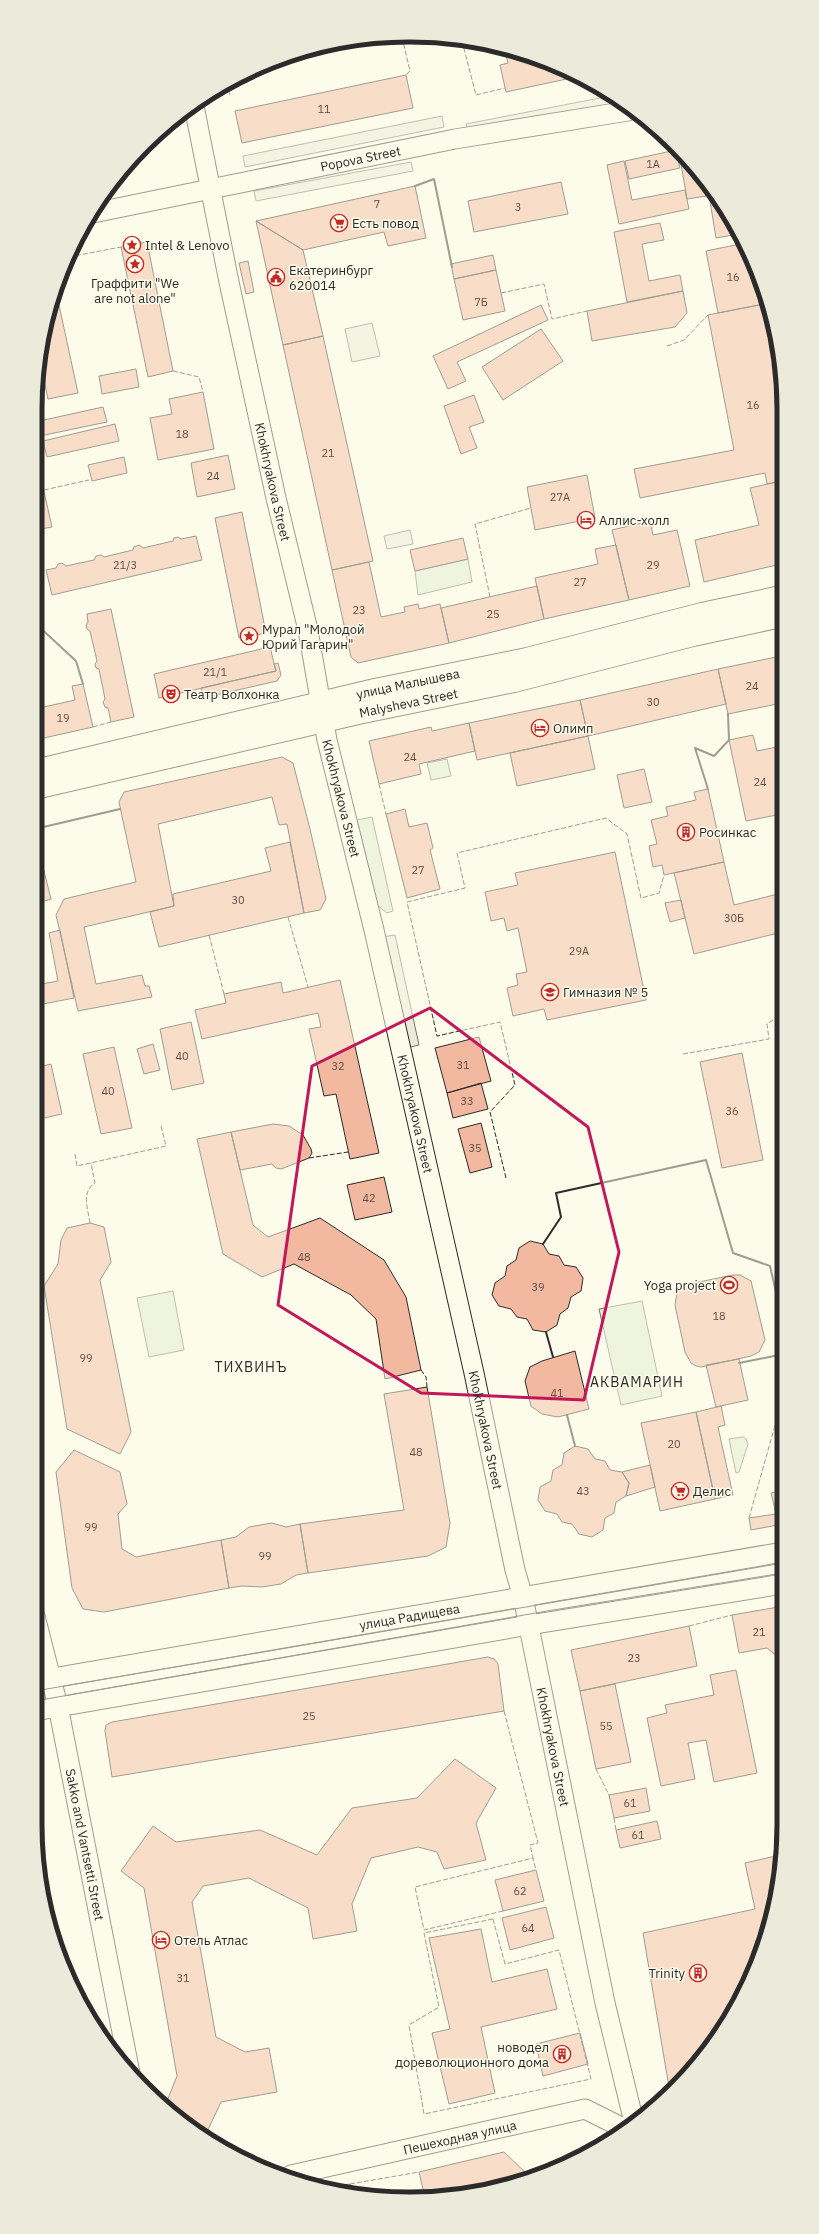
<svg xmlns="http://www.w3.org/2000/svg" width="819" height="2234" font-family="'IBM Plex Sans',sans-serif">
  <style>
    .green { fill: #deebd1; stroke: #74746e }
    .parking { fill: #eceadb; stroke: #74746e }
    .building { fill: #f2b8a0; stroke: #2b2b2b }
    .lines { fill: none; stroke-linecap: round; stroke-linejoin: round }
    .minor-casing { stroke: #2b2b2b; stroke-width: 21 }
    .major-casing { stroke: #2b2b2b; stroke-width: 24 }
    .minor { stroke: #fdfbea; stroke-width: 19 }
    .major { stroke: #fdfbea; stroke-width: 22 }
    .tram { stroke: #2b2b2b; stroke-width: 1 }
    .fence { stroke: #2b2b2b; stroke-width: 1; stroke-dasharray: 5 2; stroke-linecap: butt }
    .wall { stroke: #2b2b2b; stroke-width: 2 }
    .marked { fill: none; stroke: #c2185b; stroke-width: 3; stroke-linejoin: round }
    .labels { text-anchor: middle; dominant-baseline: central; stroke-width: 3; stroke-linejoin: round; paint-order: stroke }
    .number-label { font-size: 11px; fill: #5d4e48 }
    .street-label { font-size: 13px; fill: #2b2b2b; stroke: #fdfbea }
    .poi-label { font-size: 13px; fill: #2b2b2b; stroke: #fdfbea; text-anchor: start }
    .neighbourhood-label { font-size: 14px; letter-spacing: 1px; fill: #2b2b2b; stroke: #fdfbea }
    .rim { fill: none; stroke: #2b2b2b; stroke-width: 5 }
  </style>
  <rect width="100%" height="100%" fill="#fdfbea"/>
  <!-- green -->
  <path class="green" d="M468 559 472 582 418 595 415 571Z
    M447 759 451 776 431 780 427 763Z
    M372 817 393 911 387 913 378 906 357 820Z
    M173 1291 184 1350 149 1357 137 1298Z
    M642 1301 662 1396 621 1405 599 1309Z
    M743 1437 746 1439 748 1444 739 1472 736 1473 729 1439Z"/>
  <!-- parking -->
  <path class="parking" d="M610 96 619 104 468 133 466 124Z
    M442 116 444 127 245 167 243 156Z
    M411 162 413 171 256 201 254 191Z
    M372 323 380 356 352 362 345 329Z
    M410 530 413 544 387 549 384 536Z
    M395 935 419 1045 406 1048 382 937Z"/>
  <!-- building -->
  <path class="building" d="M504 47 506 48 576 77 506 92 500 65 508 63Z
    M406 75 413 108 242 143 235 111Z
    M676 150 680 168 629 179 625 161Z
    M679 152 691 162 713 195 687 199Z
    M624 161 632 200 685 190 689 209 619 224 607 165Z
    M561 182 568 214 474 232 468 201Z
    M415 186 426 238 388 246 384 232 303 250 256 221Z
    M709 195H713L739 234 716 238Z
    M256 221 303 250 323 336 283 345Z
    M660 223 664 240 642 244 649 281 680 275 683 291 627 302 614 232Z
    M147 242 173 371 148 377 121 247Z
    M745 243 764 304 718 313 706 251Z
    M493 255 496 270 454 279 451 264Z
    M248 261 254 292 246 294 239 263Z
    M496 270 505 311 463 320 454 279Z
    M56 291 78 393 48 399 41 366 48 313Z
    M683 291 687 313 675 327 592 341 587 311Z
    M764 304 781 360V481L767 484 765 473 640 498 634 469 734 450 708 315Z
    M541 305 548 320 457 362 466 381 448 389 433 356Z
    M541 329 563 361 503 400 482 367Z
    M323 336 373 561 332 570 283 345Z
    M136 369 139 387 102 394 99 376Z
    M203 392 214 449 158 460 150 418 172 414 169 399Z
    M474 395 484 422 469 427 477 448 461 454 444 406Z
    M103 407 107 422 35 437V422Z
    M115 424 119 441 47 457 43 441Z
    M228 455 235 489 197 497 191 463Z
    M124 457 127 473 92 481 88 465Z
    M587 475 595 518 535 530 527 487Z
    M781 481V564L704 582 695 540 759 525 750 488Z
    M43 487 52 527 35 530V489Z
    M242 512 266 633 239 638 215 518Z
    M650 521 653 535 677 530 690 586 629 600 612 530Z
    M196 536 202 560 52 595 46 570 56 568 58 564 62 563 66 566 94 560 96 556 101 555 104 557 133 550 134 547 139 545 143 548 173 541 174 538 178 537 181 539Z
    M463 538 468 559 415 571 410 550Z
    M616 545 629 600 544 619 535 578 598 564 595 549Z
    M369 562 381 617 405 612 404 607 418 604 419 609 440 604 449 643 358 663 351 657 332 570Z
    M537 586 544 619 449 643 441 608Z
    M111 609 134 717 111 722 108 708 105 707 103 702 105 699 99 669 96 668 95 664 97 661 90 631 87 629 86 625 88 622 87 614Z
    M270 647 276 671 159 698 154 674Z
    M781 656 782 703 728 714 718 669Z
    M278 663 281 675 277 681 203 698 201 688 276 671 274 664Z
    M718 669 726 704 588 736 580 700Z
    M83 684 93 727 35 740V709L75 700 72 686Z
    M580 700 588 736 477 760 469 723Z
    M469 723 475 751 419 764 421 774 379 784 369 741 431 727 432 731Z
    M753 735 757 751 782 746V814L746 821 729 740Z
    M588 736 595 769 517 786 510 753Z
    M282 757 293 763 310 829 326 899 320 910 304 913 287 824 279 825 272 797 158 824 174 906 84 927 96 984 142 975 145 986H149L152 997 78 1011 56 915 64 899 136 882 119 802 124 792Z
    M644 769 652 802 624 808 617 775Z
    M708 789 724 862 664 875 662 865 653 867 649 846 657 844 651 820 668 816 666 807 696 800 694 792Z
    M405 809 409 827 427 823 433 848 430 850 440 889 407 898 386 814Z
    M290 842 304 913 159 947 150 912 174 906 173 894 271 871 265 848Z
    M35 847H38L51 899 35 904Z
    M615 852 646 1000 547 1020 544 1009 513 1016 507 988 518 985 516 974 527 972 518 928 507 931 504 918 491 921 485 892 518 885 515 873Z
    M724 862 734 905 782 893V932L694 954 674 873Z
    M681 900 685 918 670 922 665 903Z
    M60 930 74 998 38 1005 43 1031 35 1033V981L36 985 58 981 49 933Z
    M340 980 379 1153 350 1159 336 1094 324 1096 309 1029 321 1027 318 1013 202 1039 195 1010 226 1003 224 994 281 982 283 993Z
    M191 1022 204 1083 172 1090 160 1029Z
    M479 1037 491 1081 447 1093 435 1048Z
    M153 1044 160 1070 144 1074 137 1049Z
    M114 1047 132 1128 101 1134 83 1054Z
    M742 1053 763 1160 722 1168 700 1062Z
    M51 1064 62 1114 35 1120V1068Z
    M481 1083 488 1109 453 1118 447 1093Z
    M782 1084V1116L776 1086Z
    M481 1123 492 1167 470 1173 458 1129Z
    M273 1124 289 1126 303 1135 311 1149 312 1153 309 1158 281 1169 276 1168 272 1164 240 1170 231 1132Z
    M231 1132 253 1225 268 1237 320 1218 384 1260 406 1297 421 1370 385 1379 376 1319 351 1295 294 1264 262 1277 223 1254 197 1139Z
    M384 1177 392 1212 355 1220 347 1185Z
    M90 1223 104 1227 111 1262 100 1280 131 1432 120 1454 67 1429 44 1286 58 1264 61 1240 67 1228Z
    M530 1241 543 1244 549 1254 559 1256 564 1265 576 1267 583 1278 581 1291 571 1297 568 1308 560 1314 557 1325 546 1332 533 1330 527 1319 517 1317 511 1309 499 1306 492 1295 495 1283 505 1276 507 1266 516 1260 519 1248Z
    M733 1275H740L751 1281 765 1340 759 1352 751 1356 701 1367 696 1366 691 1363 685 1352 675 1305 677 1293 682 1287 689 1284Z
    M575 1351 589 1409 558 1417 542 1414 531 1406 525 1381 530 1367 542 1361Z
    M739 1359 748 1400 716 1407 706 1365Z
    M427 1387 450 1523 446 1547 428 1556 308 1573 300 1524 404 1510 384 1394Z
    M721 1406 725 1425 718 1427 733 1495 715 1499 696 1412Z
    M696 1412 715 1499 660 1511 641 1423Z
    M575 1446 588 1449 595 1459 605 1461 610 1470 622 1472 629 1483 626 1496 616 1502 614 1513 605 1518 603 1530 592 1537 579 1534 572 1524 562 1522 557 1514 545 1511 538 1500 540 1487 551 1481 553 1470 562 1465 564 1453Z
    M74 1450 120 1472 127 1504 118 1514 122 1549 136 1557 221 1540 229 1588 104 1612 83 1609 72 1588 56 1472Z
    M650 1465 655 1487 626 1496 629 1483 622 1472Z
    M783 1490V1524L751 1530 749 1518 776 1514 771 1493Z
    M272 1523 286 1527 300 1524 308 1573 296 1575 281 1584 262 1587 242 1586 229 1588 221 1540 236 1537 249 1527Z
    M784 1606V1662L767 1648 739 1653 732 1615Z
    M689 1626 697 1666 580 1691 571 1650Z
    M488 1657 494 1659 498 1664 504 1711 112 1777 105 1731 106 1725 112 1722Z
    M736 1670 757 1773 714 1782 706 1740 688 1743 695 1779 661 1786 647 1718 667 1713 665 1705 714 1695 710 1675Z
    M615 1684 631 1762 596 1769 580 1691Z
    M455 1759 496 1788 476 1823 486 1860 444 1869 437 1852 418 1847 371 1858 352 1904 357 1931 313 1939 308 1908 249 1878 203 1886 192 1902 216 2037 245 2052 269 2048 277 2092 221 2102 205 2136 181 2121 165 2106 177 2076 144 1888 121 1871 153 1826 176 1842 260 1830 317 1855 352 1808 417 1798Z
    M646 1788 650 1811 614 1818 609 1795Z
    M657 1821 661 1839 620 1848 616 1830Z
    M780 1855 771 1921 721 2033 670 2093 643 1933 755 1909 745 1863Z
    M536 1870 544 1901 503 1911 495 1880Z
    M40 1877 46 1880 51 1921 42 1897Z
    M546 1907 554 1938 510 1950 502 1918Z
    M481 1929 492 1982 547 1969 557 2009 481 2027 495 2093 449 2104 432 2033 450 2029 429 1938Z
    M580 2033 588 2064 543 2076 536 2044Z
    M504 2152 529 2176 506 2186 425 2198 419 2172Z
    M350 2184 352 2193 333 2187Z"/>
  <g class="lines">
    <defs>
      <g id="minor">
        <path id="s1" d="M194 106 229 282 276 498 308 630 327 740 374 930 474 1373 515 1570 523 1597 605 2003 634 2122"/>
        <path id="s2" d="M93 213 455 139 628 111"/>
        <path id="s3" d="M35 1616 58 1706 130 2073"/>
        <path id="s4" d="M35 1681 783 1552"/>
        <path d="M35 1711 529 1625 783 1584"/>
        <path id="s5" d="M291 2175 585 2109 625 2129"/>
      </g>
      <g id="major">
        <path id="s6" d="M35 771 375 690 527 659 702 614 781 597"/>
        <path id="s7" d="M35 788 358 713 514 681 693 635 781 616"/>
      </g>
    </defs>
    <!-- minor casing -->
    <use href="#minor" class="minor-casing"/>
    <!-- major casing -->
    <use href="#major" class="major-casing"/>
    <!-- minor -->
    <use href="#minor" class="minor"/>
    <!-- major -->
    <use href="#major" class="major"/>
    <!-- tram -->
    <path class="tram" d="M35 1691 783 1563
      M35 1701 547 1611 783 1573"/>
    <!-- fence -->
    <path class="fence" d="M402 37 410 71 406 75
      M462 41 476 95 505 88
      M227 83 230 96
      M69 257 121 247
      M501 293 544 284 552 319 587 311
      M667 346 684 340 708 315
      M173 371 199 377 203 392
      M44 490 89 480
      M490 597 475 524 531 508
      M93 727 111 722
      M379 784 386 814
      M288 917 308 987
      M209 935 224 994
      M683 1054 769 1039 767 1024 782 1014
      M75 1154 77 1166 166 1146 161 1126
      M309 1158 348 1152
      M506 1178 490 1112 515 1085 500 1022 437 1036 407 902 465 888 457 853 606 818 627 834 641 898 659 893 664 875
      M90 1223C88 1209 81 1192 95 1183L91 1163
      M421 1370 426 1377 427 1387
      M749 1518 783 1397
      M689 1626 732 1615
      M504 1711 538 1843 530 1845 533 1858
      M596 1769 609 1795
      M614 1818 616 1830
      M503 1911 424 1930 415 1887 533 1858 536 1870
      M493 1919 505 1964 559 1950 591 2079 424 2114 409 2025 439 2007 424 1933Z
      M350 2184 419 2172"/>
    <!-- wall -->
    <path class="wall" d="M415 186 434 179 452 267
      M35 623 76 661 83 684
      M708 789 695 748 714 756 729 740 728 714
      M35 829 120 809
      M543 1244 561 1217 556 1193 706 1160 733 1253 770 1266 783 1323
      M546 1332 553 1357
      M739 1363 779 1355 783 1344
      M567 1415 575 1446"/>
  </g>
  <!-- marked area -->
  <path d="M0 0H819V2234H0ZM430 1008 588 1127 619 1252 584 1400 421 1393 278 1305 312 1066Z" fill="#fdfbea" fill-opacity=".55" fill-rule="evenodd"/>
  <path class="marked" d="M430 1008 588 1127 619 1252 584 1400 421 1393 278 1305 312 1066Z"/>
  <!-- icons -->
  <defs>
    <symbol id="supermarket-ring" viewBox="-11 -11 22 22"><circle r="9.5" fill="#fdfbea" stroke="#c62828" stroke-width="1.5"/><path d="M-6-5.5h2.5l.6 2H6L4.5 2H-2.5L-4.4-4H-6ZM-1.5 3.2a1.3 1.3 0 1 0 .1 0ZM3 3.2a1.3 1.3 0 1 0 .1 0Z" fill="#c62828"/></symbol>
    <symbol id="sight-ring" viewBox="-11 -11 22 22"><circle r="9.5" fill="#fdfbea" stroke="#c62828" stroke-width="1.5"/><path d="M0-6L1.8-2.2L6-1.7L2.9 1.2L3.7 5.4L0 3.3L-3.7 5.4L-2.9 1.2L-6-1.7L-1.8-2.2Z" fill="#c62828"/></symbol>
    <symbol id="civic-ring" viewBox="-11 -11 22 22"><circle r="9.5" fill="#fdfbea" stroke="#c62828" stroke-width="1.5"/><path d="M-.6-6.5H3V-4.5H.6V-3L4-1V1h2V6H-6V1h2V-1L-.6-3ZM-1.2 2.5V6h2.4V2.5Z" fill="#c62828"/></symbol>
    <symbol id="hotel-ring" viewBox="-11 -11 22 22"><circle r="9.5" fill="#fdfbea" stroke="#c62828" stroke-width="1.5"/><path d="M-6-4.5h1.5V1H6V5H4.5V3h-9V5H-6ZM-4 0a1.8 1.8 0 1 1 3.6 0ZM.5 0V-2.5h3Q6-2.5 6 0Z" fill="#c62828"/></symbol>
    <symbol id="theatre-ring" viewBox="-11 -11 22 22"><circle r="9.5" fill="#fdfbea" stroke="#c62828" stroke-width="1.5"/><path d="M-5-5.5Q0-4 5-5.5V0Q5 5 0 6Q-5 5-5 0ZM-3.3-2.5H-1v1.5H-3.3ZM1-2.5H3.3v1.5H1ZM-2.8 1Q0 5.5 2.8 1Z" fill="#c62828"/></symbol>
    <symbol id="building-ring" viewBox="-11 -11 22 22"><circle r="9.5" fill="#fdfbea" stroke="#c62828" stroke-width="1.5"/><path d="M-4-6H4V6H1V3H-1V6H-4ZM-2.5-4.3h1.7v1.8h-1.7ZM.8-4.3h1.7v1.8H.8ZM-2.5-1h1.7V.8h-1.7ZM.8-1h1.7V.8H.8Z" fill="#c62828"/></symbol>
    <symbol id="school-ring" viewBox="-11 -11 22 22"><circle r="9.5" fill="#fdfbea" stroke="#c62828" stroke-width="1.5"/><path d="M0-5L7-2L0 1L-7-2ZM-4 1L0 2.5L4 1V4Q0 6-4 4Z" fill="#c62828"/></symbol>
    <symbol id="stadium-ring" viewBox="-11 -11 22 22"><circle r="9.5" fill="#fdfbea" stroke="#c62828" stroke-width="1.5"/><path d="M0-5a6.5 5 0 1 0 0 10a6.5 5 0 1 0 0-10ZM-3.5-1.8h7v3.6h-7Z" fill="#c62828"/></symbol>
  </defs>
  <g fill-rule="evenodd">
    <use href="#supermarket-ring" x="329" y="213" width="20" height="20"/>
    <use href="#sight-ring" x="122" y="235" width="20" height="20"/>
    <use href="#sight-ring" x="125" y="254" width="20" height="20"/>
    <use href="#civic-ring" x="266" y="267" width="20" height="20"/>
    <use href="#hotel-ring" x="576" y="510" width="20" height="20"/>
    <use href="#sight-ring" x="239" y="626" width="20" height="20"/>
    <use href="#theatre-ring" x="161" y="684" width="20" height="20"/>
    <use href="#hotel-ring" x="530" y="718" width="20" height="20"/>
    <use href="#building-ring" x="676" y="822" width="20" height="20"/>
    <use href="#school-ring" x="540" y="982" width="20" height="20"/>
    <use href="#stadium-ring" x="719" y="1275" width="20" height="20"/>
    <use href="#supermarket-ring" x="670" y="1481" width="20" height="20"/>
    <use href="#hotel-ring" x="151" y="1930" width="20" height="20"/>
    <use href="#building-ring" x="688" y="1963" width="20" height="20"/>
    <use href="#building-ring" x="552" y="2044" width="20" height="20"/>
  </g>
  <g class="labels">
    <!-- number labels -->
    <g class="number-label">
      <text x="324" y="109">11</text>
      <text x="653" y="164">1А</text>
      <text x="377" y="204">7</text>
      <text x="518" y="207">3</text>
      <text x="733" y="277">16</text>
      <text x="481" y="302">7Б</text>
      <text x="753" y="405">16</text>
      <text x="182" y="434">18</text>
      <text x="328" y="453">21</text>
      <text x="213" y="476">24</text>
      <text x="560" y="497">27А</text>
      <text x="125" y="565">21/3</text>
      <text x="653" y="565">29</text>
      <text x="580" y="582">27</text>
      <text x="359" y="610">23</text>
      <text x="493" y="614">25</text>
      <text x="215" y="672">21/1</text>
      <text x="752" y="686">24</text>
      <text x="653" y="702">30</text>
      <text x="63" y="718">19</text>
      <text x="410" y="757">24</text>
      <text x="760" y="782">24</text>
      <text x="418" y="870">27</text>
      <text x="238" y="900">30</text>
      <text x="734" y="918">30Б</text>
      <text x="579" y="951">29А</text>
      <text x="182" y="1056">40</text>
      <text x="463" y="1065">31</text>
      <text x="338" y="1066">32</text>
      <text x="108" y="1091">40</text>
      <text x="467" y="1101">33</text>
      <text x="732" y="1111">36</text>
      <text x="475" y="1148">35</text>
      <text x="369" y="1198">42</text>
      <text x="304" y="1257">48</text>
      <text x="538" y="1287">39</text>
      <text x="719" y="1316">18</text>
      <text x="86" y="1358">99</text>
      <text x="557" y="1393">41</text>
      <text x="674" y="1444">20</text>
      <text x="416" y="1452">48</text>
      <text x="583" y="1491">43</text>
      <text x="91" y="1527">99</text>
      <text x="265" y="1556">99</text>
      <text x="759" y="1632">21</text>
      <text x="634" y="1658">23</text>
      <text x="309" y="1716">25</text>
      <text x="606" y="1726">55</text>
      <text x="630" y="1803">61</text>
      <text x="638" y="1835">61</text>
      <text x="520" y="1891">62</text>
      <text x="528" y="1928">64</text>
      <text x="183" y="1978">31</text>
    </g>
    <!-- street labels -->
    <g class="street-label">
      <text stroke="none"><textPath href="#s2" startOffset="273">Popova Street</textPath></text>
      <text stroke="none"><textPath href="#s1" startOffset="384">Khokhryakova Street</textPath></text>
      <text stroke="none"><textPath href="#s6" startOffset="383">улица Малышева</textPath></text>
      <text stroke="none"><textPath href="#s7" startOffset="383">Malysheva Street</textPath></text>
      <text stroke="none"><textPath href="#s1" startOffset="708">Khokhryakova Street</textPath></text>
      <text stroke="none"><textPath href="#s1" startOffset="1032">Khokhryakova Street</textPath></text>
      <text stroke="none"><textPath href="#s1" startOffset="1356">Khokhryakova Street</textPath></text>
      <text stroke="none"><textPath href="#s4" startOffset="380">улица Радищева</textPath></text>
      <text stroke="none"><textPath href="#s1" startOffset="1680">Khokhryakova Street</textPath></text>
      <text stroke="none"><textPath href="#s3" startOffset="234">Sakko and Vantsetti Street</textPath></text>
      <text stroke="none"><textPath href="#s5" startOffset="173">Пешеходная улица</textPath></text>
    </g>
    <!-- poi labels -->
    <g class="poi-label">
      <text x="352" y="223">Есть повод</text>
      <text x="145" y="245">Intel &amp; Lenovo</text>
      <text x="289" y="270">Екатеринбург<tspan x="289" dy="15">620014</tspan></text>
      <text x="135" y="283" text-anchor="middle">Граффити "We<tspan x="135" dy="15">are not alone"</tspan></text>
      <text x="599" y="520">Аллис-холл</text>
      <text x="262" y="629">Мурал "Молодой<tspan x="262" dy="15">Юрий Гагарин"</tspan></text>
      <text x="184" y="694">Театр Волхонка</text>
      <text x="553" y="728">Олимп</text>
      <text x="699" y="832">Росинкас</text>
      <text x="563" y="992">Гимназия № 5</text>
      <text x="716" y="1285" text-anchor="end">Yoga projeсt</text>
      <text x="693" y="1491">Делис</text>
      <text x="174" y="1940">Отель Атлас</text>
      <text x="685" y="1973" text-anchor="end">Trinity</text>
      <text x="549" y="2047" text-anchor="end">новодел<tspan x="549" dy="15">дореволюционного дома</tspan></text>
    </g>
    <!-- neighbourhood labels -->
    <g class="neighbourhood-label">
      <text x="251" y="1367">ТИХВИНЪ</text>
      <text x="637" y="1382">АКВАМАРИН</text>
    </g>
  </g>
  <!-- crop -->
  <path d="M0 0H819V2234H0ZM409 42H410A367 367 0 0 1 777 409V1825A367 367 0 0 1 410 2192H409A367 367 0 0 1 42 1825V409A367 367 0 0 1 409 42Z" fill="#eceadb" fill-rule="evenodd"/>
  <path class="rim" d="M409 42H410A367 367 0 0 1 777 409V1825A367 367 0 0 1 410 2192H409A367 367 0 0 1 42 1825V409A367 367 0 0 1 409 42Z"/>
</svg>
